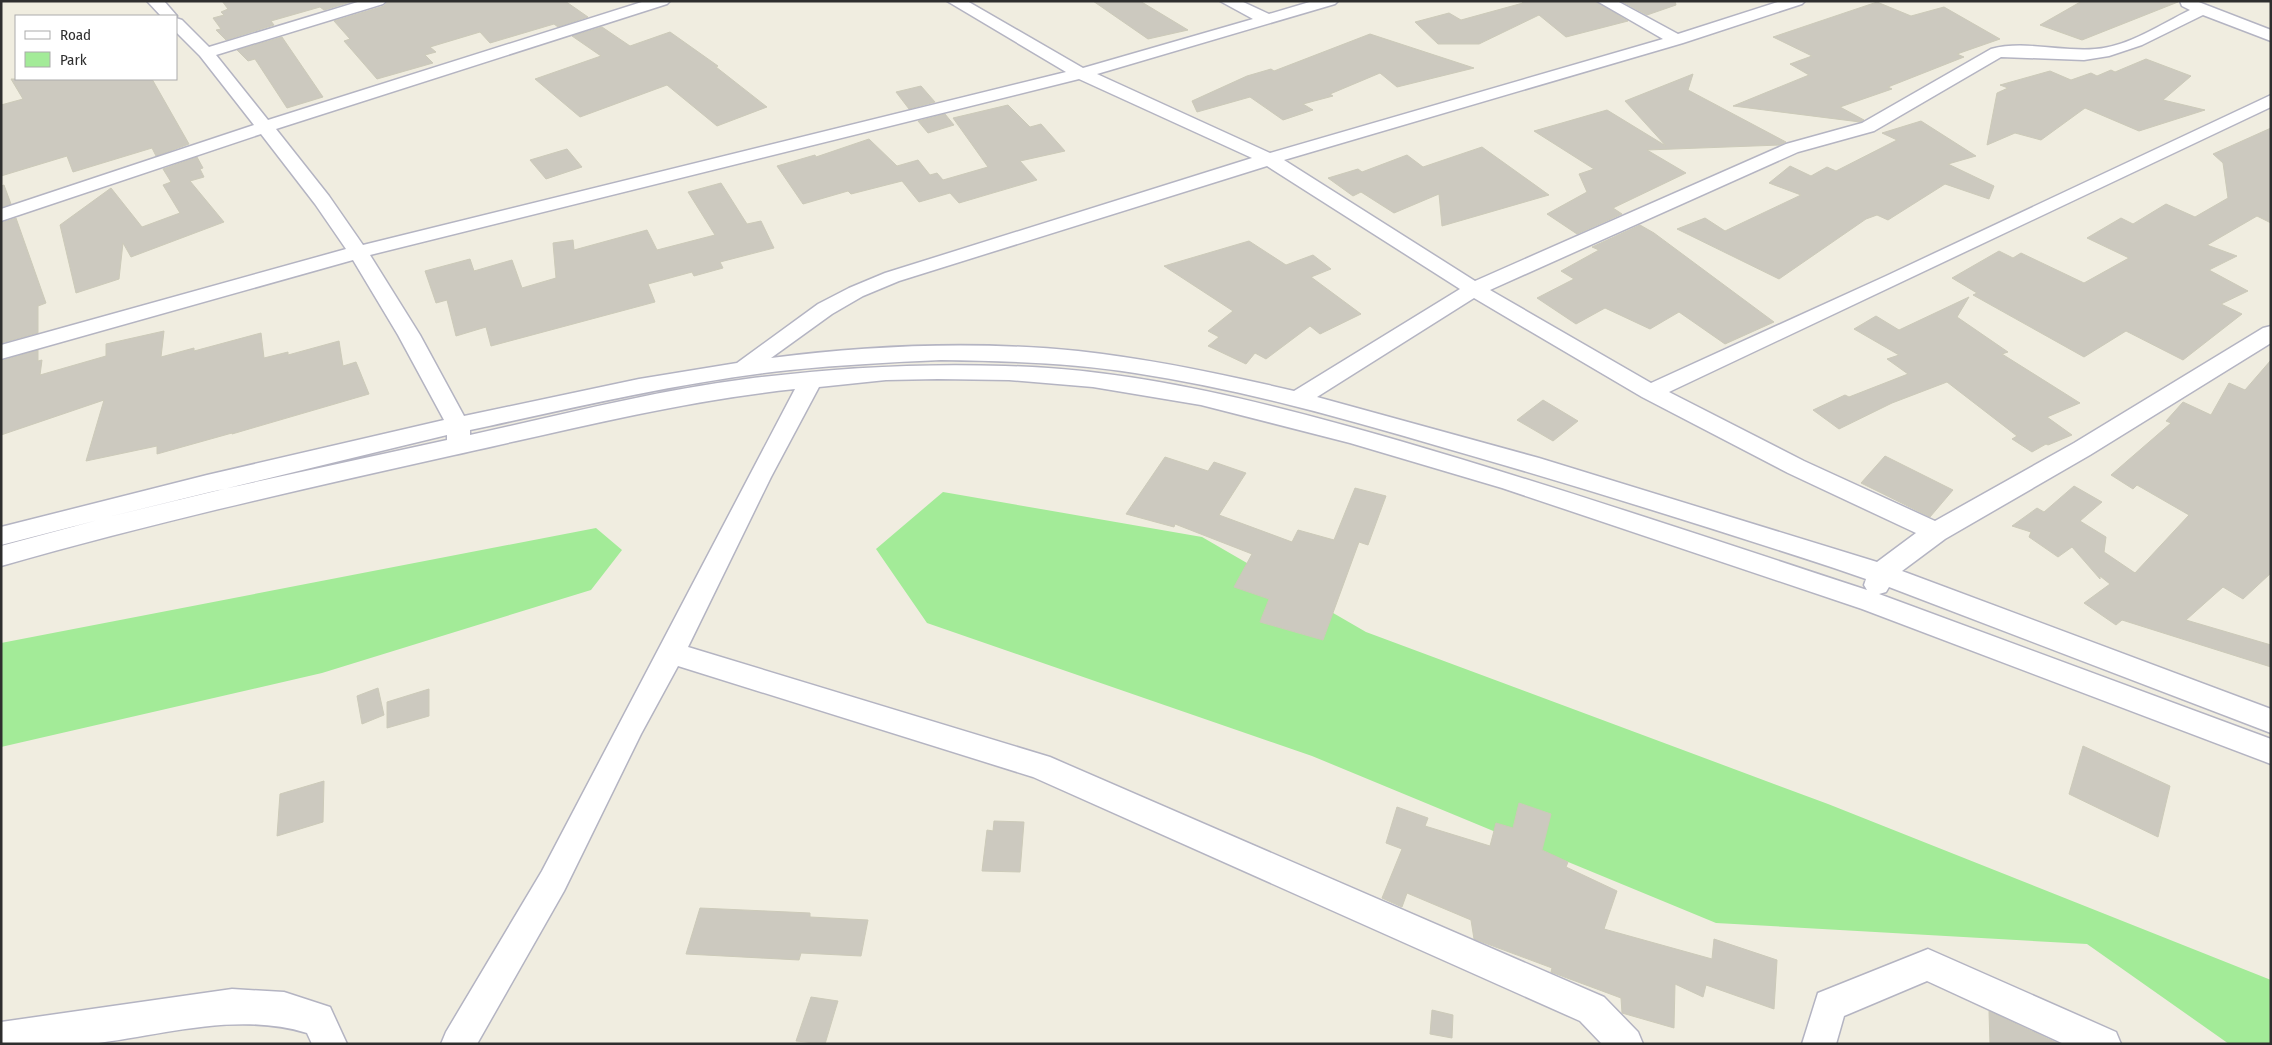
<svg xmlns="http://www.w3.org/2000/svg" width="2272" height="1045" font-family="'Fira Sans Condensed',sans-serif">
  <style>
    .green { fill: #a3eb98 }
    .building { fill: #ccc9bf; stroke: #cccab9 }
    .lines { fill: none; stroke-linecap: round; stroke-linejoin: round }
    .minor-casing { stroke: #b4b4c2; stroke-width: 3 }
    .minor { fill: #fff; fill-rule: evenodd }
  </style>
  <rect width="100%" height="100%" fill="#f0ede0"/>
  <!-- green -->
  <path class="green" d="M943 492 1202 537 1366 632 1828 804 2271 980V1044H2229L2087 944 1716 923 1312 756 927 623 876 549Z
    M596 528 622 550 591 590 322 673 1 747V643Z"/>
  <!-- building -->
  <path class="building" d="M222 1H354L324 10 320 7 271 21 274 25 226 40 216 30 221 29 213 18 224 15 221 12 228 9Z
    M388 1H565L588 17 558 27 554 24 490 43 480 32 430 47 436 52 425 55 433 63 377 79 344 41 350 39 334 21 384 6Z
    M1093 1H1140L1188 30 1148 39Z
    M1521 1H1595L1628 21 1566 37 1539 15 1479 44H1438L1415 22 1449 13 1461 20 1523 3Z
    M1621 1H1675L1676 5 1647 15Z
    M2082 1H2178V2L2082 40 2040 25Z
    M1877 2 1911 16 1944 7 2000 39 1957 54 1964 57 1888 87 1892 89 1840 107 1864 120 1860 122 1733 106 1809 75 1790 64 1812 56 1773 37Z
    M602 27 630 46 670 32 718 66 716 67 767 107 717 126 667 85 580 117 535 79 601 56 572 36Z
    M1370 34 1474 68 1397 87 1380 73 1330 94 1333 96 1303 104 1313 110 1283 120 1250 97 1197 112 1192 101 1247 76 1271 69 1274 71Z
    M282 37 323 97 287 108 255 59 248 61 237 50Z
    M2146 59 2191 76 2163 100 2205 110 2139 131 2085 108 2041 140 2015 133 1987 145 1997 93 2008 88 2000 85 2050 71 2071 80 2091 73 2097 76 2111 70 2115 72Z
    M1693 74 1688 90 1786 142 1780 145 1647 150 1686 173 1613 208 1622 214 1577 234 1547 214 1587 192 1579 174 1594 169 1534 131 1607 110 1666 146 1625 101Z
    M11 79H152L189 144 156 156 152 148 73 172 67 156 1 176V105L23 99Z
    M921 86 935 102 909 109 896 92Z
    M1008 105 1030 127 1041 124 1065 151 1020 161 1037 180 959 203 950 193 919 202 902 181 851 194 848 191 803 204 777 166 815 155 816 157 869 139 897 166 918 160 930 175 937 173 943 180 988 167 953 118Z
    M945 114 954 125 928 133 918 121Z
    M1921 121 1976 156 1948 164 1994 186 1989 199 1945 184 1888 220 1877 215 1866 219 1779 279 1677 229 1705 218 1725 231 1801 195 1769 183 1790 166 1811 176 1827 167 1836 171 1897 140 1882 133Z
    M2271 128V223L2257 216 2207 245 2237 256 2209 270 2248 291 2221 304 2242 314 2183 360 2126 331 2084 357 1973 295 1977 293 1952 278 1999 251 2013 258 2021 253 2084 283 2129 258 2087 238 2121 218 2133 224 2166 204 2195 217 2228 198 2223 163 2213 154Z
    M1482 147 1549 195 1442 226 1439 194 1394 213 1361 192 1353 196 1328 178 1358 169 1362 172 1407 155 1423 167Z
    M567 149 582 167 546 179 530 160Z
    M197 157 203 168 200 169 204 177 190 181 224 222 131 257 123 243 119 279 76 293 60 225 111 188 142 227 180 213 163 185 171 182 163 169Z
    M721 183 747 224 761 221 774 248 720 262 723 268 694 276 692 272 648 284 655 302 491 346 486 327 456 336 447 300 436 303 425 271 470 259 474 271 512 260 522 288 556 278 553 243 573 240 574 250 647 230 657 250 715 235 688 192Z
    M4 185 11 204 1 207V186Z
    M16 218 46 303 38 306V333L1 343V223Z
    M1640 225 1654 233 1774 322 1725 344 1679 312 1650 329 1605 308 1576 324 1537 298 1574 279 1561 271 1599 250 1592 247Z
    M1249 241 1286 265 1313 255 1331 269 1311 277 1361 314 1320 334 1310 326 1266 359 1255 353 1246 364 1208 346 1219 337 1208 331 1233 311 1164 266Z
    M1969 297 1957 317 2008 352 2002 354 2080 403 2047 417 2072 435 2048 445 2046 444 2032 452 2012 439 2017 436 1947 382 1892 403 1839 429 1813 410 1845 395 1849 397 1908 374 1887 359 1899 355 1854 329 1876 316 1899 330Z
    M164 331 161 357 194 348V351L261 333 264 358 288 352V355L339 341 343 366 356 362 369 394 232 434V433L157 454V446L86 461 104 400 1 435V361L38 350V361L42 360 40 375 106 356V344Z
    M2271 360V573L2243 599 2223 587 2186 620 2271 645V667L2122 620 2116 625 2084 603 2110 584 2100 576V579L2072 547 2058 557 2029 537 2031 532 2012 526 2037 508 2044 512 2074 486 2102 502 2080 521 2106 537 2104 552 2135 573 2189 515 2137 485 2133 489 2111 475 2171 423 2166 421 2183 402 2211 415 2229 383 2245 390Z
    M1543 400 1578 421 1553 441 1517 420Z
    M1885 456 1953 490 1930 517 1861 483Z
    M1165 457 1208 471 1214 462 1246 473 1219 515 1292 542 1298 530 1334 540 1355 488 1386 496 1368 545 1359 542 1323 640 1260 622 1269 599 1234 587 1252 554 1175 524 1174 527 1126 514Z
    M378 688 384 715 362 724 357 696Z
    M429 689V716L387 728V702Z
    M2083 746 2170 786 2158 837 2069 794Z
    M324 781 323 822 277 836 280 794Z
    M1519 803 1551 814 1542 850 1568 862 1566 867 1617 891 1604 929 1712 959 1714 939 1777 960 1774 1009 1706 985 1703 997 1675 984 1674 1028 1622 1013 1621 998 1551 972 1552 968 1474 939 1471 920 1407 893 1402 907 1382 898 1402 849 1386 843 1397 807 1428 818 1425 826 1490 846 1496 823 1513 828Z
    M994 821 1024 822 1020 872 982 871 987 830 993 831Z
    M700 908 810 913V917L868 920 861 956 801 953 799 960 686 954Z
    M811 997 838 1001 825 1044 796 1041Z
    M1432 1010 1453 1015 1452 1038 1430 1034Z
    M1989 1011 2059 1044H1990Z"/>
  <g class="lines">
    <defs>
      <path id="minor" d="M147 1H164L177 16H161Z
        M361 1H386L383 4 216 55 268 120 645 1H670L667 4 276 129 329 196 363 245 1066 72 947 1H967L1083 68 1253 19 1220 1H1241L1269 14 1313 1H1338L1335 4 1097 74 1270 153 1663 39 1597 1H1617L1678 34 1781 1H1805L1802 4 1683 43 1284 160 1475 281 1786 144 1862 123 1991 49C2024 40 2061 52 2095 49 2128 47 2161 24 2190 10L2182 6 2180 1H2196L2271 30V41L2203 15 2142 45 2109 56 2084 60 2001 57 1874 131 1798 152 1490 290 1651 383 1886 276 2271 95V107L1669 392 1804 461 1935 521 2074 443 2263 328 2271 326V343L2090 455 1945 539 1902 571 2271 709V733L1889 587 1886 592 1879 594 2271 739V764L1862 609 1502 488 1350 443 1201 405 1093 387 1009 380 938 379 886 380 819 387 771 477 688 647 1050 757 1604 997 1638 1032 1643 1044H1602L1580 1021 1033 777 678 666 641 734 564 891 477 1044H441L446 1032 542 871 795 389C680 401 567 430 454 455 302 489 151 523 1 566V546L98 520 1 545V527L207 475 444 420 398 335 353 260 1 359V345L346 249 315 204 261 134 1 221V209L254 125 200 56 176 32V18L182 20 209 47ZM1079 79 1252 158 885 273 849 288 818 304 737 363 639 379 464 416 420 335 370 255ZM1267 166 1460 289 1294 391C1222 374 1151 359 1078 351 976 341 872 345 771 358L832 314 863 296 899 281ZM1474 298 1642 397 1788 473 1916 533 1877 562 1539 458 1317 397ZM941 360C1006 361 1071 363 1135 373 1240 389 1343 418 1445 448 1575 485 1705 526 1834 568L1866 579 1864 585 1867 590C1712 539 1557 487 1400 441 1271 404 1139 369 1005 366 918 363 832 368 746 379 653 391 561 415 470 435V430L489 426C589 404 689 381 790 370 841 365 891 362 941 360ZM447 435V440L210 492 104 518Z
        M1928 949 2116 1032 2121 1044H2064L1927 981 1844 1016 1836 1044H1802L1818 993Z
        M232 989 284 992 330 1007 347 1044H312L307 1033C235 1011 161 1036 89 1044 60 1045 30 1044 1 1044V1022Z"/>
    </defs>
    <!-- minor casing -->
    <use href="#minor" class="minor-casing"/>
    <!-- minor -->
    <use href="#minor" class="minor"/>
  </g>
  <!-- border -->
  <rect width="2272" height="1045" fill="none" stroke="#2e2e2e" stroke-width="5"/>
  <!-- legend -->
  <rect x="15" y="15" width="162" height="65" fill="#ffffff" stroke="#ababab"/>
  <rect x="25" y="31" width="25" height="8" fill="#ffffff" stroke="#ababab"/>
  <text x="60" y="40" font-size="15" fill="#2e2e2e">Road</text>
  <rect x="25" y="52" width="25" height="15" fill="#a3eb98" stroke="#ababab"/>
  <text x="60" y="65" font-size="15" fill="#2e2e2e">Park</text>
</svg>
